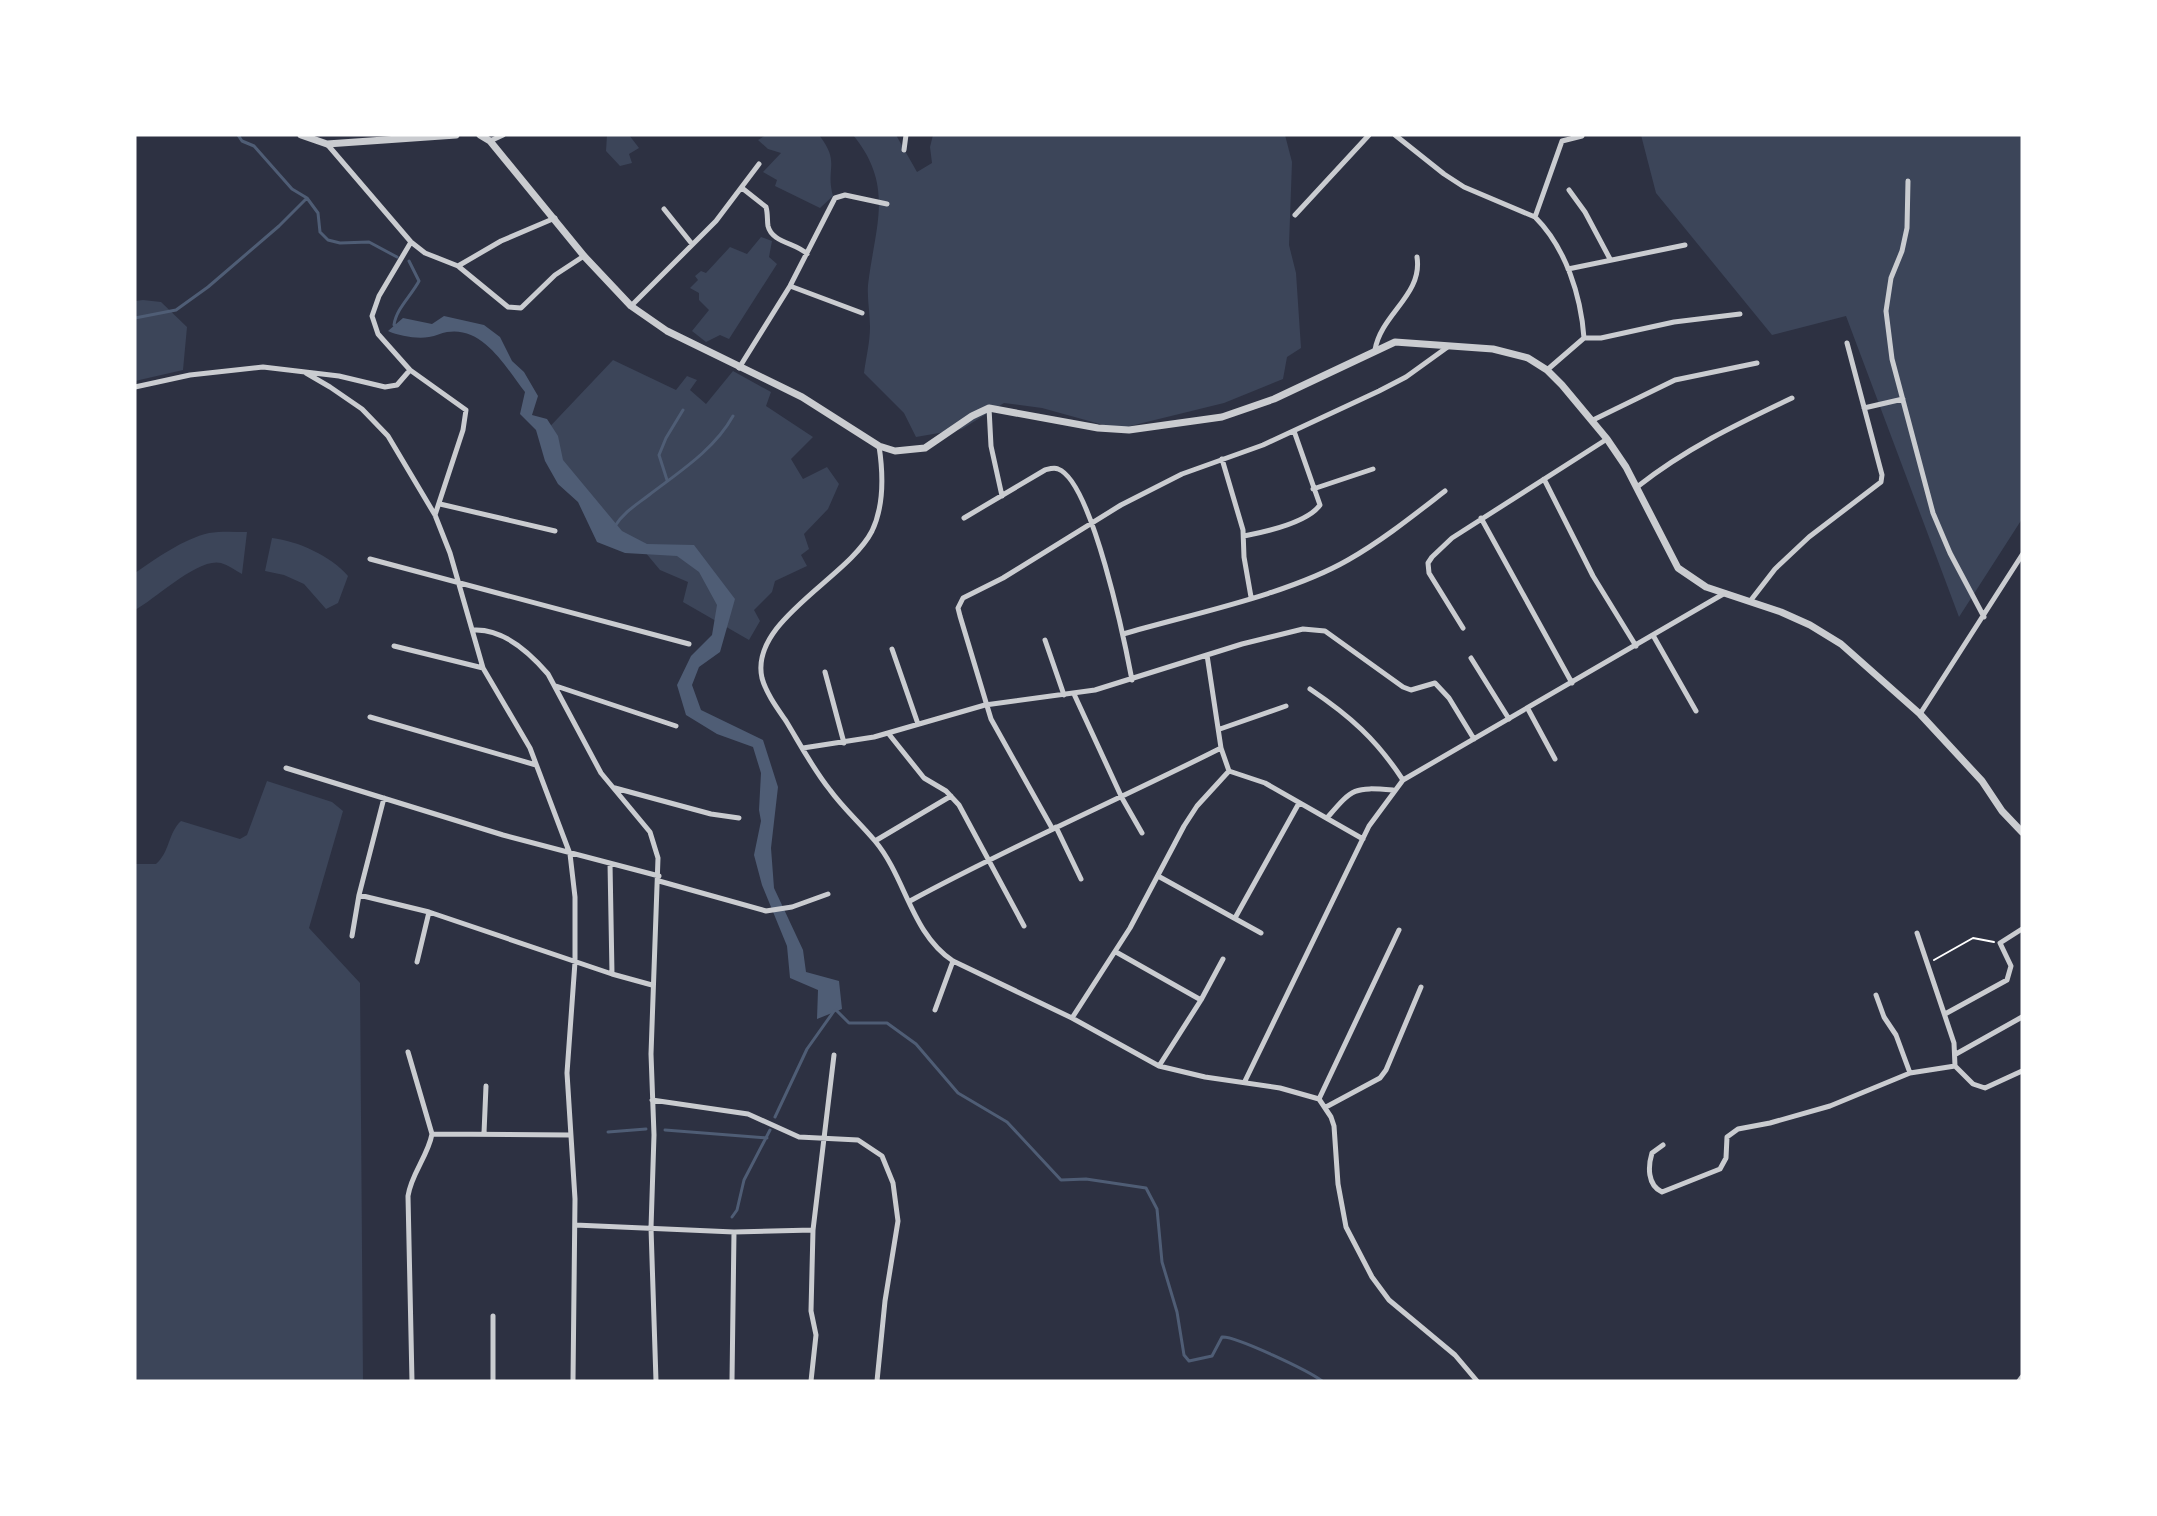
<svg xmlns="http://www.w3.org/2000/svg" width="2157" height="1516" font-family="'DejaVu Sans',sans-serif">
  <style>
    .green { fill: #3c4559 }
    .water { fill: #4f5d75 }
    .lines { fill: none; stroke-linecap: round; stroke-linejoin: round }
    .stream { stroke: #4f5d75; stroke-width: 3 }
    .path { stroke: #fff; stroke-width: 2 }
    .minor { stroke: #caccd0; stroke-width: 5 }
    .tertiary { stroke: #caccd0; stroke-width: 7 }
  </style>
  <rect width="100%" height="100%" fill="#2d3142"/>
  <!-- green -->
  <path class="green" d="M607 135H629L639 148 629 154 632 163 620 166 606 151Z
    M766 135H819C841 163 825 168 833 196L820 208 775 186 777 180 763 172 781 153 768 149 758 140Z
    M853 135H896L917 172 932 163 930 147 933 135H1285L1292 162 1289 245 1296 273 1301 348 1287 357 1283 379 1224 403 1118 429 1042 408 1004 403 962 429 916 437 904 413 864 373C866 358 870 342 870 327 870 313 867 299 868 285 875 226 895 186 853 135Z
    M1641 135H2022V519L1959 617 1846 316 1772 335 1656 193Z
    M761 237 772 241 769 257 777 264 729 339 720 335 706 342 692 331 709 310 699 300V293L690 288 698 280 695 276 701 271 706 273 730 247 747 254Z
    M143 300 161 302 187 327 183 370 135 381V301Z
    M613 360 676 390 687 376 697 380 690 390 706 404 733 371 771 392 766 406 813 437 791 459 803 479 827 467 839 484 828 509 804 534 809 549 801 555 807 566 775 581 772 592 754 610 760 621 749 640 683 602 688 582 660 570 635 540 620 538 540 437Z
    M247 532 242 574C235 570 228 565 221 563 199 557 155 599 135 610V573C157 558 183 539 209 533 221 531 235 532 247 532Z
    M272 538C298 541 331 556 348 576L338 603 326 609 304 584 284 575 265 571Z
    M267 781 332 802 343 811 309 928 360 983 363 1381H135V864H156C170 852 168 833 181 821L240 839 247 835Z"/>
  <!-- water -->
  <path class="water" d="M444 316 484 325 500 337 512 361 524 372 538 396 532 415 547 419 558 436 563 460 622 531 647 544 694 545 735 599 720 652 699 667 692 685 701 710 763 740 778 787 771 848 774 888 803 950 806 972 839 981 842 1009 817 1019 818 990 790 978 787 946 762 885 754 855 761 821 759 810 761 773 753 747 717 734 686 715 677 685 691 656 712 635 717 605 699 572 677 556 625 553 597 542 578 502 558 484 545 461 536 430 520 414 525 392C506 368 484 326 447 332 441 333 436 336 429 337 417 339 399 336 388 331L403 318 432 324Z"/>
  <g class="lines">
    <!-- stream -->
    <path class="stream" d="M238 135 242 141 254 146 292 189 307 198 318 213 320 232 328 240 340 243 369 242 397 257
      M135 318 176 310 208 287 279 226 307 198
      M397 326 394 325C396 309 411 296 419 281L409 261
      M667 480 659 455 666 438 683 410
      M615 526C624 512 636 505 649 495 679 472 714 450 733 416
      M836 1010 849 1023H887L916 1044 958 1093 1007 1122 1061 1180 1086 1179 1146 1188 1157 1209 1162 1262 1177 1312 1184 1355 1189 1361 1212 1356 1222 1337C1236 1336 1309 1371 1322 1381
      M775 1117 807 1049 834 1011
      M665 1130 767 1138
      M608 1132 646 1129
      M732 1217 737 1210 744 1180 770 1130"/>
    <!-- path -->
    <path class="path" d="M1934 960 1973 938 1994 942"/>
    <!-- minor -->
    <path class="minor" d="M1395 135 1444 174 1464 187 1535 217C1566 248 1581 296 1584 338
      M490 141 503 135
      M327 144 411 242 425 253 458 266 508 307 521 308 555 275 584 256
      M904 150 906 135
      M1908 181 1907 228 1902 251 1891 278 1886 311 1892 359 1933 513 1950 553 1984 617
      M742 188 766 207C768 214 767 220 768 226 772 243 797 243 807 254
      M1569 190 1585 212 1610 259
      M664 209 692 244
      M1295 215 1369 135
      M1535 217 1562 141 1582 136
      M458 266 501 241 555 218
      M1568 269 1685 245
      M790 286 862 313
      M631 306 716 221 759 164
      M1375 350C1381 314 1423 295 1417 257
      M739 368 790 286 835 198 845 195 887 204
      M410 370 378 334 372 316 379 296 411 242
      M1547 370 1584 338H1601L1674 322 1740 314
      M306 373 330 387 362 409 388 436 435 515 450 553 483 668 530 748 570 854 575 897V962L567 1073 575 1199 573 1381
      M135 387 190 375 263 367 339 376 385 387 397 385 410 370 466 410 463 430 435 515
      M989 408 991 446 1002 496
      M1864 408 1903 399
      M1593 420 1675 380 1757 363
      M879 446C883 472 884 506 872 531 848 578 749 621 762 678 766 693 777 708 786 721 800 744 813 769 830 790 843 808 860 823 875 841 906 878 911 933 953 961L1072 1018 1159 1066 1205 1077 1280 1088 1319 1099 1331 1117 1334 1126 1338 1184 1346 1227 1372 1277 1389 1300 1455 1355 1477 1381
      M1222 459 1243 530 1244 557 1251 597
      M1544 479 1593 576 1636 646
      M1637 487C1685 449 1737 424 1792 398
      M1313 489 1373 469
      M440 504 555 531
      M964 518 1045 470C1049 469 1054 467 1058 469 1092 481 1125 643 1132 680
      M1481 518 1572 683
      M1244 536C1265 532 1307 523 1320 505L1294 431
      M370 559 689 644
      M1751 600 1775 569 1809 537 1881 482 1882 475 1847 343
      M1463 628 1429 573 1428 563 1432 557 1452 538 1607 439
      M473 630C503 628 530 653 548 674L601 773 650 832 658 858 651 1054 654 1135 651 1228 656 1381
      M1123 634C1191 614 1287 595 1348 560 1383 540 1414 515 1445 491
      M1654 637 1696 711
      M1045 640 1064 695
      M394 646 483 668
      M892 649 918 724
      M1207 655 1221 748 1229 771
      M1471 658 1509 719
      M825 672 844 743
      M556 686 676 726
      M1310 689C1350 716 1376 739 1403 780
      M1074 694 1122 798 1142 833
      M1528 709 1555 759
      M1920 714 2022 555
      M370 717 536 765
      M1220 729 1286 706
      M888 733 924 778 946 791 959 805 1024 926
      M803 748 874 737 985 705 1095 690 1242 644 1303 629 1325 631 1403 687 1411 690 1435 683 1449 698 1474 739
      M286 768 503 835 659 876
      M1229 771 1265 783 1363 839
      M615 788 711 814 739 818
      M1327 818C1353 788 1353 787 1393 790
      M1056 827 1081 879
      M1052 828 991 719 960 616 958 608 963 598 1003 578 1121 505 1182 474 1263 445 1379 391 1406 377 1449 346
      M875 841 951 796
      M610 863 612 974
      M1158 876 1261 933
      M659 881 766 911 792 907 828 894
      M359 895 429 912 612 974 652 985
      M910 901C1011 846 1118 800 1221 748
      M1235 918 1299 803
      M1917 933 1954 1043 1955 1066
      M352 936 359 895 384 798
      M1116 952 1201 1000
      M417 962 429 912
      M1876 995 1884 1017 1896 1035 1910 1073
      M935 1010 953 961
      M1945 1014 2007 980 2011 966 2000 943 2022 929
      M1072 1018 1130 928 1184 826 1197 806 1229 771
      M408 1052 432 1134
      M1956 1054 2022 1017
      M1159 1066 1201 1000 1223 959
      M1245 1081 1369 826 1403 780 1725 593
      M1319 1099 1399 930
      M652 1100 748 1114 799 1137 858 1140 882 1156 893 1183 898 1221 885 1301 877 1381
      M1326 1107 1380 1078 1386 1070 1421 987
      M484 1133 486 1086
      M432 1134 569 1135
      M1663 1145 1652 1153C1648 1166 1647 1185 1662 1192L1720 1169 1726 1158 1727 1137 1738 1129 1770 1123 1830 1106 1910 1073 1955 1066 1973 1084 1985 1088 2022 1071
      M575 1225 734 1232 813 1230
      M412 1381 408 1196C411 1174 428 1156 432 1134
      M493 1381V1316
      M732 1381 734 1232
      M811 1381 816 1335 811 1311 813 1230 834 1055
      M2019 1381 2022 1377"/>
    <!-- tertiary -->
    <path class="tertiary" d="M301 135 327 144 456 135
      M480 135 490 141 584 256 631 306 667 331 802 397 879 446 895 451 925 448 972 416 989 408 1098 428 1129 430 1222 417 1274 399 1395 342 1493 349 1528 358 1547 370 1562 385 1607 439 1626 467 1678 568 1706 587 1781 612 1810 625 1841 644 1920 714 1982 781 2002 811 2022 832"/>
  </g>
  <!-- border -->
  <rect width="2157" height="1516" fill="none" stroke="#ffffff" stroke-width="273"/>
</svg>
